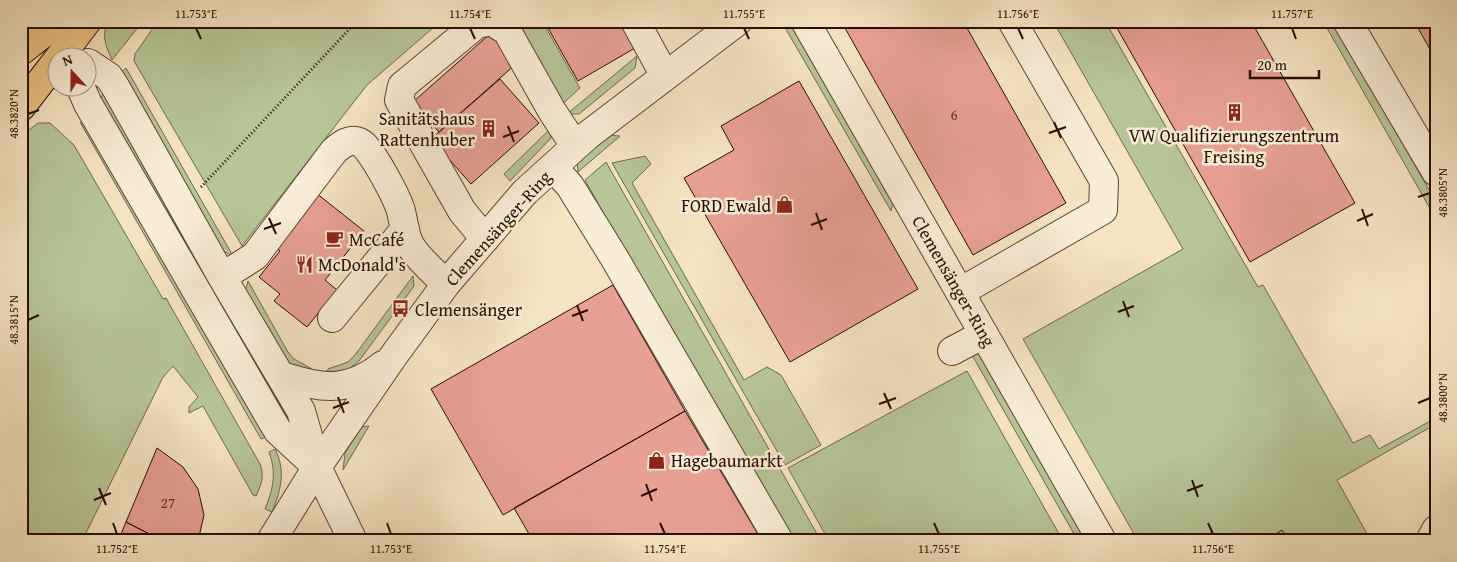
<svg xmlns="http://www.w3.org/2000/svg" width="1457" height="562" font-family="'Gentium Book Plus',serif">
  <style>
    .green { fill: #b7c597; stroke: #70684c }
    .building { fill: #e8a094; stroke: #2a0c00 }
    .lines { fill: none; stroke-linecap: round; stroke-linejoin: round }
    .minor-casing { stroke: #5d4230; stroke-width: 30 }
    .major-casing { stroke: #2a0c00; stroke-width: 30 }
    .path { stroke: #2a0c00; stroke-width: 3; stroke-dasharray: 1 2.5; stroke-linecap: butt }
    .minor { stroke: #f8edd7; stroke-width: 28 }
    .major { stroke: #eac280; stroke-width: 28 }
    .ticks { fill: none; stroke: #2a0c00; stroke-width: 2 }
    .labels { text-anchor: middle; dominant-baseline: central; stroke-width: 5; stroke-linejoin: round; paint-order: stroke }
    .number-label { font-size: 15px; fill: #5a3125 }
    .poi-label { font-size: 18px; fill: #2a0c00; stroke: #f8edd7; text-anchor: start }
    .street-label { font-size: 18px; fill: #2a0c00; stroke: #f8edd7 }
    .neatline { fill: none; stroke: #2a0c00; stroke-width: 2 }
    .ticks-label { font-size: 12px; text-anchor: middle; fill: #2a0c00 }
  </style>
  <rect width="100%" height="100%" fill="#f5e4c1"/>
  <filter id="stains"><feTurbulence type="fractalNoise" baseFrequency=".004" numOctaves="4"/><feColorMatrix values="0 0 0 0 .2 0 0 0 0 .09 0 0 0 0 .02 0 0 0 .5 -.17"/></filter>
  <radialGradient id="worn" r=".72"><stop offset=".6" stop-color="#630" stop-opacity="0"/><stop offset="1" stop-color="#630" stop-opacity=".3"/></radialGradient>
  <!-- green -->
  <path class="green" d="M108 21H143L112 60C106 47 101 35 108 21Z
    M158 21H441L367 85 242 246 134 61 135 54Z
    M511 21H542L580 88 559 107Z
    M788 21 792 24 893 202 891 211 783 24Z
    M1053 21H1105L1258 287 1263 285 1353 443 1370 435 1379 449 1436 418V424L1337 480 1371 541H1138L1023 339 1183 249Z
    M1323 21H1332L1436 202V219Z
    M637 56 635 68 579 114H567Z
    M126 68 233 256 221 250 120 74Z
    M104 93 291 408 281 413 98 101Z
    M80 122 90 130 268 436 261 439Z
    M38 123H50L74 145 163 299 166 298 260 464C265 476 261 485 256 496L253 495 203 406 189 413V407L198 397 173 366 163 377 82 541H21V136Z
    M550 129 551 138 510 181 504 174Z
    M606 135 620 136 578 172 577 162Z
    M645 156 651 164 632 183 744 380 767 367 781 375 821 445 785 465 612 163Z
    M606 162 821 541H788L774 518 585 180Z
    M413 276 414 286 359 361 345 372 327 377 328 369 348 362 355 355Z
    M248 281 288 352 294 359 312 369 311 376 289 364 283 357 245 292Z
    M980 350 1088 541H1078L972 355Z
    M967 371 1063 541H829L788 468Z
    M369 426 343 470 345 453 361 427Z
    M275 449C286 471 281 490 272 512L265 509C273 489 277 473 269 452Z"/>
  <!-- building -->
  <path class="building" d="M544 21H620L635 48 578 81Z
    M841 21H963L1066 203 973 255Z
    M1113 21H1251L1355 203 1250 262Z
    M1414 21H1436V60Z
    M491 33 517 63 439 132 413 102Z
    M500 79 539 123 471 184 431 139Z
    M799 81 918 289 790 362 684 178 734 150 721 126Z
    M316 193 364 231 325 280 337 290 307 327 274 301 280 294 259 277 280 251 274 246Z
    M613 285 685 411 503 515 431 389Z
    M685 411 762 541H533L514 508Z
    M157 448 183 467 198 489 204 515 198 541H163L126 522Z
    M126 522 163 541H118Z
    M1282 530 1289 541H1265Z"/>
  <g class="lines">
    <defs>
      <path id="minor" d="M635 21 665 76
        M805 21 1102 541
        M1347 21 1436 172
        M88 63 109 77 116 88 222 277 301 411 317 467 353 541
        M81 88 88 104 272 421 278 431 317 467
        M553 167 570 186 615 259 779 541
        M485 239 462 211 399 100 402 86 477 24 491 21 507 31 552 111 575 146
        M222 277 255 256 334 151C341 145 350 137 361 143 371 148 396 196 400 208 404 220 404 234 410 245 419 260 434 272 446 284
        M960 292 1103 210 1104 181 1012 21
        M332 318 405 229
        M952 351 984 334
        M282 376C323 389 348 393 383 365
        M271 541 317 467 392 358 446 284 525 192 588 135 738 21
        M1430 541 1436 530"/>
      <path id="major" d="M21 51 45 32 53 21
        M59 58 87 21
        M21 107 58 59"/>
    </defs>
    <!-- minor casing -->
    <use href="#minor" class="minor-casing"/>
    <!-- major casing -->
    <use href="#major" class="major-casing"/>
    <!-- path -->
    <path class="path" d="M201 187 357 21"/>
    <!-- minor -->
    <use href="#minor" class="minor"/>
    <!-- major -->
    <use href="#major" class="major"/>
  </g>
  <!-- ticks -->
  <path class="ticks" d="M196 28 201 39M470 28 475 39M744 28 749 39M1018 28 1023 39M1292 28 1296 39M28 114 39 110M1054 122 1061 138M508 126 514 142M1049 133 1066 127M503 137 519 131M1418 197 1430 193M1362 209 1368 226M816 213 822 230M269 218 276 234M1357 221 1373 214M811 225 827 219M264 229 281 223M1123 301 1129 317M577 305 583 321M1118 312 1134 306M572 316 588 310M28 320 39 315M884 393 891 409M338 397 344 413M1418 403 1430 398M879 404 896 398M333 408 349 402M1192 480 1198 497M646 484 652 501M99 488 106 505M1187 491 1203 485M641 496 657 489M94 500 111 493M113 523 117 534M387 523 391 534M660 523 665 534M934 523 939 534M1208 523 1213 534"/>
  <!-- icons -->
  <defs>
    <symbol id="building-bare" viewBox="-9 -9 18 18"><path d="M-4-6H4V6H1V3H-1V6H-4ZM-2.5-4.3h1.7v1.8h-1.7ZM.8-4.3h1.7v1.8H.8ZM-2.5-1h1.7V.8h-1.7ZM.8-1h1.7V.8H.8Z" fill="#8f2418" stroke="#f8edd7" stroke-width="2.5" paint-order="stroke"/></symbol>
    <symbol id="shop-bare" viewBox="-9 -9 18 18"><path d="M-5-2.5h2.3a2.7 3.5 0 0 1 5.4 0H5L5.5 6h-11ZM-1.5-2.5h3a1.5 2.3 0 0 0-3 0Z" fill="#8f2418" stroke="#f8edd7" stroke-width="2.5" paint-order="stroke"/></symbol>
    <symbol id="cafe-bare" viewBox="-9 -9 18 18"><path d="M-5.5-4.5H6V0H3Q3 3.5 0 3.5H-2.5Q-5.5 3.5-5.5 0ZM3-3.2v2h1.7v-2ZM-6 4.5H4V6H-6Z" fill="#8f2418" stroke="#f8edd7" stroke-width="2.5" paint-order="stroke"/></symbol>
    <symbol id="restaurant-bare" viewBox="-9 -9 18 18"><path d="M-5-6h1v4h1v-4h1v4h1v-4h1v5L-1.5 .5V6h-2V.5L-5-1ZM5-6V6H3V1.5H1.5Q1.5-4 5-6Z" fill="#8f2418" stroke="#f8edd7" stroke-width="2.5" paint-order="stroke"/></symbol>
    <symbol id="bus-bare" viewBox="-9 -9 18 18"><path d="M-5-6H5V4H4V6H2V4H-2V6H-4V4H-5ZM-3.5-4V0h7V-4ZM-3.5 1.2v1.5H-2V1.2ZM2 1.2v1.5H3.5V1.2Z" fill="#8f2418" stroke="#f8edd7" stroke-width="2.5" paint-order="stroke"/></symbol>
  </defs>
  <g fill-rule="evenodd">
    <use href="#building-bare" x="1222" y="100" width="25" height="25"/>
    <use href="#building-bare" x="476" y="116" width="25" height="25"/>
    <use href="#shop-bare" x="772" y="192" width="25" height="25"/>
    <use href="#cafe-bare" x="322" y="226" width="25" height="25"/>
    <use href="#restaurant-bare" x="292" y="252" width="25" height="25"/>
    <use href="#bus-bare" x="388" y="296" width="25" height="25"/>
    <use href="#shop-bare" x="644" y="448" width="25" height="25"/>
  </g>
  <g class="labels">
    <!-- number labels -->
    <g class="number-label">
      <text x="954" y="114">6</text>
      <text x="168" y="502">27</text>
    </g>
    <!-- poi labels -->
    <g class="poi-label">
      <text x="475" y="118" text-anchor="end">Sanitätshaus<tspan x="475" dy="21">Rattenhuber</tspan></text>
      <text x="1234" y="135" text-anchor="middle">VW Qualifizierungszentrum<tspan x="1234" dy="21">Freising</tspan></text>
      <text x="771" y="205" text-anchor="end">FORD Ewald</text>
      <text x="349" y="239">McCafé</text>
      <text x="318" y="264">McDonald's</text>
      <text x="415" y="309">Clemensänger</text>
      <text x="671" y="460">Hagebaumarkt</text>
    </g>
    <!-- street labels -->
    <g class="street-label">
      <text transform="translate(498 228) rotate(-48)">Clemensänger-Ring</text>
      <text transform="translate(954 281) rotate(60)">Clemensänger-Ring</text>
    </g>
  </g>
  <!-- margin -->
  <rect width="1457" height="562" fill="none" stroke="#f5e4c1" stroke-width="55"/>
  <!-- north arrow -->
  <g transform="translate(72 72) rotate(339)"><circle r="24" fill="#f8edd7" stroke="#a69381"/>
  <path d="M0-4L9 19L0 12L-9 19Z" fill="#8f2418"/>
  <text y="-8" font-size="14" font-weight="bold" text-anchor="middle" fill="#2a0c00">N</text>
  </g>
  <!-- scale -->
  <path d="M1250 70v8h69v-8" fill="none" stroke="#2a0c00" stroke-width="2.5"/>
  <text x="1257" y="70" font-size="15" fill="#2a0c00" stroke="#f8edd7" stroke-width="4" paint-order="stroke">20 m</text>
  <rect x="28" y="28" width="1402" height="506" class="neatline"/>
  <g class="ticks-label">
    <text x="196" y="18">11.753°E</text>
    <text x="470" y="18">11.754°E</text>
    <text x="744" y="18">11.755°E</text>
    <text x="1018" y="18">11.756°E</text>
    <text x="1292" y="18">11.757°E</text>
    <text transform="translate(14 114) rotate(-90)" y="4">48.3820°N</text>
    <text transform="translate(1443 193) rotate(-90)" y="4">48.3805°N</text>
    <text transform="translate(14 320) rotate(-90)" y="4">48.3815°N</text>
    <text transform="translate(1443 398) rotate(-90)" y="4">48.3800°N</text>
    <text x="117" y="553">11.752°E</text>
    <text x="391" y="553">11.753°E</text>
    <text x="665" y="553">11.754°E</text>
    <text x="939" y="553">11.755°E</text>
    <text x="1213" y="553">11.756°E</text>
  </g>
  <rect width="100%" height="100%" filter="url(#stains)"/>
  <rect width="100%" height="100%" fill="url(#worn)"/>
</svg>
